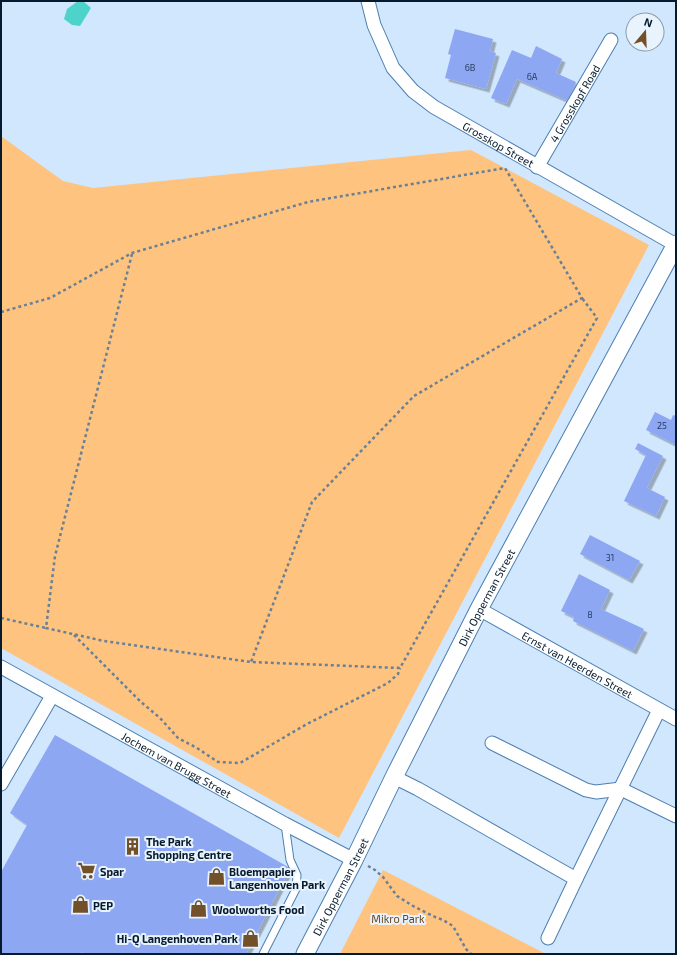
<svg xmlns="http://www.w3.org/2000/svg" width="677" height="955" font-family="'Exo 2',sans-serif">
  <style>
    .green { fill: #fec37f }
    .water { fill: #4ed3cb }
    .building { fill: #8da7f3; filter: url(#shadow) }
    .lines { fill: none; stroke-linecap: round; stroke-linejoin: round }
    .service-casing { stroke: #4c7fb1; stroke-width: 9 }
    .minor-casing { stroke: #4c7fb1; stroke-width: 15 }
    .tertiary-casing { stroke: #4c7fb1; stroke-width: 19 }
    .path { stroke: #6a8094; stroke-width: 2.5; stroke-dasharray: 3 3; stroke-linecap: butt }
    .service { stroke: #fff; stroke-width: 7 }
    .minor { stroke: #fff; stroke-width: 13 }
    .tertiary { stroke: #fff; stroke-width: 17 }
    .labels { text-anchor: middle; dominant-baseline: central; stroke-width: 4; stroke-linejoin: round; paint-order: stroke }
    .number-label { font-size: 9px; fill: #273d5e }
    .street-label { font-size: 11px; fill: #051a2d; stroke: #e8f3fe }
    .poi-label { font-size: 11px; font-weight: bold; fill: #051a2d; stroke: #e8f3fe; text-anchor: start }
    .park-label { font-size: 11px; fill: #684721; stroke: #e8f3fe }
  </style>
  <defs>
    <filter id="shadow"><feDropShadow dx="3.5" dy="3.5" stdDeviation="0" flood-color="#0004"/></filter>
  </defs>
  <rect width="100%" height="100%" fill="#d1e7fd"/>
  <!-- green -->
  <path class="green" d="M1 136 63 181 93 188 471 150 649 245 339 838 1 648Z
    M383 870 546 954H340Z"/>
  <!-- water -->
  <path class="water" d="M78 1H83L91 8 80 26 72 25 64 19 67 9Z"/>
  <!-- building -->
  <path class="building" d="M455 29 493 39 490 51 496 53 486 89 445 78 451 55 448 54Z
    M536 46 562 59 556 73 576 82 568 101 517 79 506 104 491 98 512 50 531 58Z
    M655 412 671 420 673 415 676 416V445L646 430Z
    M638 443 663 456 647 488 665 497 656 516 624 501 646 455 635 449Z
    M590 535 640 561 629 580 580 554Z
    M579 574 610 590 601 609 644 629 633 651 573 621 574 617 561 611Z
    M55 735 290 868 246 954H85L82 952 80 954H1V872L27 825 10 813Z"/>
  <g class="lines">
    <defs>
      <path id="service" d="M263 954 296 889 297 875 290 860 285 824"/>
      <g id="minor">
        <path id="s1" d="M368 1 374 25 393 68 413 91 434 107 676 245"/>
        <path id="s2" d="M537 167 611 40"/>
        <path id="s3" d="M479 609 676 719"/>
        <path id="s4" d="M1 667 285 824 354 860"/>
        <path d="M492 743 586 790 596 792 621 789 676 816"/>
        <path d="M394 777 418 789 576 879 548 938"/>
        <path d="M1 784 52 696"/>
        <path d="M576 879 659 710"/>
      </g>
      <g id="tertiary">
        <path id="s5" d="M305 954 354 860 394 777 479 609 676 244"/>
      </g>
    </defs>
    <!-- service casing -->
    <use href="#service" class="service-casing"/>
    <!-- minor casing -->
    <use href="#minor" class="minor-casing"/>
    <!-- tertiary casing -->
    <use href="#tertiary" class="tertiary-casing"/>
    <!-- path -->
    <path class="path" d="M132 254 55 556 46 628 104 641 251 662 400 668 597 318 582 298
      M1 312 50 298 132 253 308 202 505 168 582 298 414 396 312 502 251 662
      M1 618 46 628
      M74 635 141 702 160 718 178 738 197 748 218 762 240 763 307 724 388 683 398 674 400 668
      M368 866 375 870 383 877 397 896 413 906 435 917 443 920 453 926 466 949 471 954"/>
    <!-- service -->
    <use href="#service" class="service"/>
    <!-- minor -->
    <use href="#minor" class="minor"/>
    <!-- tertiary -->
    <use href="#tertiary" class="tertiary"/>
  </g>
  <!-- icons -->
  <defs>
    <symbol id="building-bare" viewBox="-9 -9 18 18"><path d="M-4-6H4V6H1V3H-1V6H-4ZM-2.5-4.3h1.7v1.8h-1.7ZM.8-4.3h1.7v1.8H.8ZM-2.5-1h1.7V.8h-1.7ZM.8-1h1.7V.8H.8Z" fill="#725028" stroke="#e8f3fe" stroke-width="2.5" paint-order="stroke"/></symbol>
    <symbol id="supermarket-bare" viewBox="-9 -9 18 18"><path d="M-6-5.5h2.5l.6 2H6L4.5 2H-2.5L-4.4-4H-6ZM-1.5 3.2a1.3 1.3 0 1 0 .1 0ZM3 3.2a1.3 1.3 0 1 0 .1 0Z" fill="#725028" stroke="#e8f3fe" stroke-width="2.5" paint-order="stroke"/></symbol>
    <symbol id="shop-bare" viewBox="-9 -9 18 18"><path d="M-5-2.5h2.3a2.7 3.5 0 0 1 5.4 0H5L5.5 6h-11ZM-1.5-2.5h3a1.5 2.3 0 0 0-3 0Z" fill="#725028" stroke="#e8f3fe" stroke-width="2.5" paint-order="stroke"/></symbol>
  </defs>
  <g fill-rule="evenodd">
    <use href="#building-bare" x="120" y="834" width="25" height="25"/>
    <use href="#supermarket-bare" x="74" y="858" width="25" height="25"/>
    <use href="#shop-bare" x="204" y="864" width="25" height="25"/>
    <use href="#shop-bare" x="68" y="892" width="25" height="25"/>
    <use href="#shop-bare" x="186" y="896" width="25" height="25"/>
    <use href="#shop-bare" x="238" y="926" width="25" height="25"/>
  </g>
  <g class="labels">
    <!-- number labels -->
    <g class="number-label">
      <text x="470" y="67">6B</text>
      <text x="532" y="76">6A</text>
      <text x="662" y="425">25</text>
      <text x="610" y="557">31</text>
      <text x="590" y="614">8</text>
    </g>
    <!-- street labels -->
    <g class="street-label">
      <text stroke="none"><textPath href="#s2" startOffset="74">4 Grosskopf Road</textPath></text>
      <text stroke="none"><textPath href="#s1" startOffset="203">Grosskop Street</textPath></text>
      <text stroke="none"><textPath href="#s5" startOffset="400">Dirk Opperman Street</textPath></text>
      <text stroke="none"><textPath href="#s3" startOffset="113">Ernst van Heerden Street</textPath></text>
      <text stroke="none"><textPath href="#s4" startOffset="201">Jochem van Brugg Street</textPath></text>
      <text stroke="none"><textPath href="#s5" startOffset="76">Dirk Opperman Street</textPath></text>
    </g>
    <!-- poi labels -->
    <g class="poi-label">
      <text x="146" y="841">The Park<tspan x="146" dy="13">Shopping Centre</tspan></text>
      <text x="100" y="871">Spar</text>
      <text x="229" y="871">Bloempapier<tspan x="229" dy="13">Langenhoven Park</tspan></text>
      <text x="93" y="905">PEP</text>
      <text x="212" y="909">Woolworths Food</text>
      <text x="238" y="938" text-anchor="end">Hi-Q Langenhoven Park</text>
    </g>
    <!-- park labels -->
    <g class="park-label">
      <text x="398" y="918">Mikro Park</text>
    </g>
  </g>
  <!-- border -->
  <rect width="677" height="955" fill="none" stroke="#051a2d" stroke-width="4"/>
  <!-- north arrow -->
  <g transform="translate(645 32) rotate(19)"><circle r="19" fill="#e8f3fe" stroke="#8d9caa"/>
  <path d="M0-3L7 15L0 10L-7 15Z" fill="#725028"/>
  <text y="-6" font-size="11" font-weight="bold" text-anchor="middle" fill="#051a2d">N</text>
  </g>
</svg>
